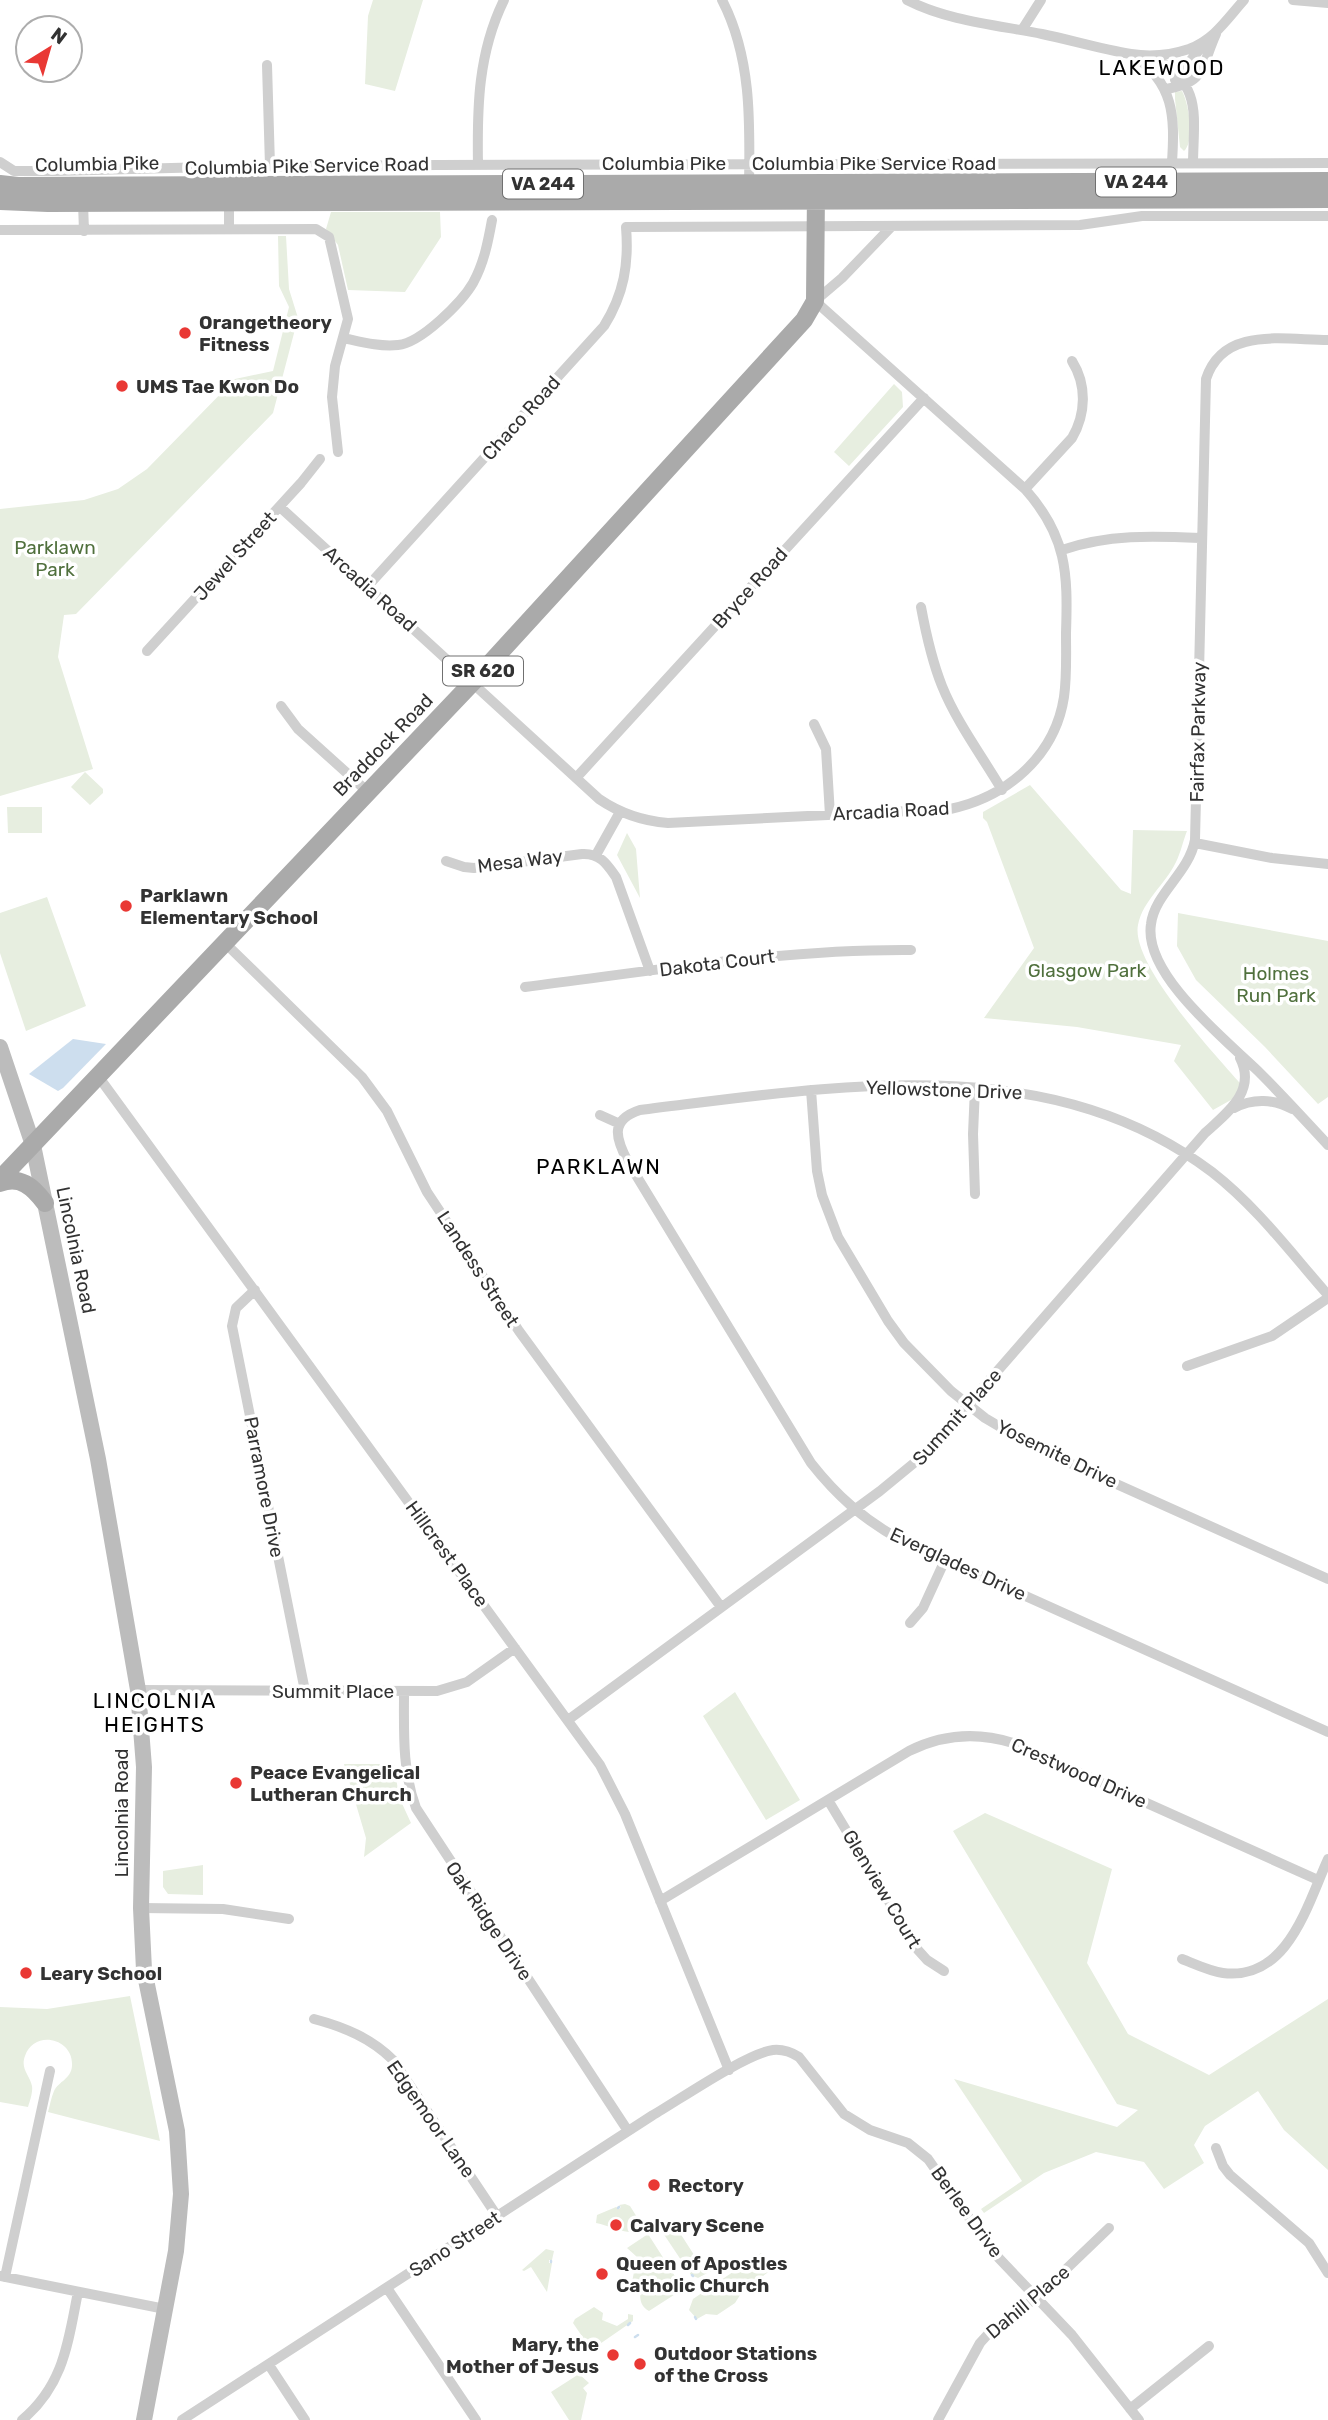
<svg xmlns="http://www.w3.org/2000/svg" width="1328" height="2420" font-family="Rubik,sans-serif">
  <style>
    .green { fill: #e7eee0 }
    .water { fill: #cddeee }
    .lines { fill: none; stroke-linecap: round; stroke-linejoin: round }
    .stream { stroke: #cddeee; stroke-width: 2.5 }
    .minor { stroke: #cfcfcf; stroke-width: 10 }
    .secondary { stroke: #bcbcbc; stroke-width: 16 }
    .primary { stroke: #aaa; stroke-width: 18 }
    .poi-dot { fill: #e93834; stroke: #fff; stroke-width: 2.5 }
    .labels { text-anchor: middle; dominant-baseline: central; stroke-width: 7; stroke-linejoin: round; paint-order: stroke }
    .shield { fill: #fff; stroke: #707070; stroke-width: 2 }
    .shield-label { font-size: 18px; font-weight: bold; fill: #323232 }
    .street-label { font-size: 19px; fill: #323232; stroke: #fff }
    .poi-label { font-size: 19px; font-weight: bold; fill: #323232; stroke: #fff; text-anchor: start }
    .park-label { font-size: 19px; fill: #50703d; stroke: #fff }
    .neighbourhood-label { font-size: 21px; letter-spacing: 2px; fill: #000; stroke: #fff }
  </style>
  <rect width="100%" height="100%" fill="#fff"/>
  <!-- green -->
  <path class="green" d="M373 0H423L395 91 365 84 368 16Z
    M1182 91C1189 104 1195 141 1184 151L1180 147 1175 99V92Z
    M331 212H440L441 237 405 292 348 290 338 245 326 229Z
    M278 236H286L289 289 298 318 273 413 76 614 64 615 58 657 93 769 0 796V509L84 500 118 489 147 469 235 379 273 371 289 307 279 286Z
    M894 384 902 392 903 407 849 466 834 452Z
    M85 772 103 789V793L90 805 71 787Z
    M1030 785 1121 890 1131 894 1133 830 1187 831C1183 841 1181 852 1176 862 1165 885 1143 900 1138 925 1130 965 1220 1060 1247 1091L1213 1110 1174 1061 1181 1045 1077 1027 984 1018 1034 948 987 822 983 818V812Z
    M7 807H42V833H8Z
    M627 833 636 849 640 898 617 855Z
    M47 897 86 1006 26 1031 0 953V913Z
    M1178 913 1328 941V1097L1318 1104 1265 1047 1196 980 1177 946Z
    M735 1692 800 1800 766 1820 703 1716Z
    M344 1764H394L399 1797 411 1823 364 1857 366 1838Z
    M985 1813 1112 1869 1087 1963 1128 2034 1209 2075 1328 1999V2170L1284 2130 1258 2091 1205 2126 1194 2145 1204 2163 1164 2189 1144 2162 1096 2152 1044 2173 984 2213 981 2209 1022 2181 954 2079 1117 2127 1138 2110 1117 2104 953 1831Z
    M203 1865V1895L168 1894 163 1887V1871Z
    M130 1996 160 2141 48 2112C50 2105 51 2098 54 2091 59 2081 71 2079 72 2066 74 2038 34 2029 25 2056 20 2069 30 2075 32 2086 33 2092 30 2101 28 2107L0 2102V2007L47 2009Z
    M625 2204 630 2206 645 2230C629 2237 612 2226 596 2223L597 2215 616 2207 619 2209 621 2207 619 2205Z
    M671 2219 705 2272 712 2268 713 2270 698 2278 691 2275 659 2227Z
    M648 2234 680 2284 677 2293 649 2311C638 2305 640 2295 641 2285L632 2282 637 2257 627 2248Z
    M546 2249 554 2251 552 2260H549V2263H552L547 2292 531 2267 524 2271 522 2270Z
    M761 2253 771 2270 742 2292 735 2303 717 2315 706 2314 697 2319 689 2310 693 2299Z
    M594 2307 603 2313 602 2320 617 2326 628 2319V2314L633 2315V2321L594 2348H590L573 2323 575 2319Z
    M579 2374 589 2383 583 2388 587 2393 581 2420H569L551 2392Z"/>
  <!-- water -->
  <path class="water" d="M73 1039 106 1044 63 1088 58 1091 29 1074Z"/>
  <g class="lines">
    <!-- stream -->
    <path class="stream" d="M618 2208 619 2207
      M551 2262V2261
      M692 2275 693 2276
      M678 2286 679 2284
      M695 2317 696 2319
      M628 2325 630 2323
      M635 2337 638 2335"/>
    <!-- minor -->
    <path class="minor" d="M722 0C752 58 750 124 749 187
      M907 0C948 21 997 25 1042 34 1071 40 1101 49 1131 54 1150 57 1171 55 1189 49 1214 40 1227 19 1244 0
      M1293 0 1328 3
      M1022 30 1041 0
      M1133 55C1174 83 1175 116 1172 162
      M1152 56C1202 85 1194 111 1193 162
      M267 65 270 166
      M1175 80 1204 44
      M1166 89C1206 83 1201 67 1216 34
      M0 162 14 171H55L210 167 438 165 1328 163
      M478 165C477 107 478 53 504 0
      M229 197V229
      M83 203 84 231
      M0 230 316 229 329 237 348 319 335 366 332 397 338 452
      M344 338C362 342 380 347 398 345 421 343 462 302 473 283 484 263 488 242 492 220
      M1328 340C1284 340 1223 326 1206 379L1195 840C1189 873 1155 893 1151 924 1143 974 1225 1039 1258 1071 1282 1095 1305 1120 1328 1145
      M1025 489 1072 438C1086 414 1087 385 1072 361
      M280 507 599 799C621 814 642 821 668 823L950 809C1007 797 1055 756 1064 697 1067 676 1066 654 1066 633 1068 573 1067 536 1025 489L815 301 842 278 892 226
      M1062 550C1109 534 1153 536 1202 538
      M367 587 604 326C624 294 629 264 626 227L1080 225 1142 216H1328
      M921 607C926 634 932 661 942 686 957 723 982 756 1002 790
      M147 651 301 483 320 459
      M281 706 298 729 368 792
      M814 724 826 749 830 815
      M576 778 924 398
      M1195 843 1272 858 1328 864
      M596 855 620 812
      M446 861 464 867 474 868 582 854C600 853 607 864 616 877L650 971
      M225 943 362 1077 387 1111 427 1192 519 1331 721 1607
      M525 987C653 971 781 949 911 950
      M98 1076 600 1765 625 1814 729 2070
      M975 1088 973 1134 975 1194
      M811 1090 817 1171 822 1195 838 1237 888 1321 904 1343 951 1391 985 1418 1034 1447 1328 1579
      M1234 1108C1253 1098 1274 1099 1292 1109
      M600 1115 620 1124
      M255 1290 236 1308 232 1326 305 1691
      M1328 1295C1291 1253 1257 1207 1212 1172 1047 1047 830 1087 640 1110 609 1120 616 1139 628 1162L811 1463C837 1496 864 1520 901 1540L1328 1732
      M1187 1366 1272 1336 1328 1298
      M910 1623 923 1608 945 1560
      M138 1690 437 1691 467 1682 515 1648
      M404 1692C404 1732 402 1770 416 1808L628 2131
      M568 1720 880 1491 925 1454 1205 1133C1227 1113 1257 1091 1240 1058
      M828 1800 918 1950 927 1960 944 1971
      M660 1901 909 1751C943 1734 978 1732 1013 1743L1318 1880
      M141 1908 223 1909 289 1919
      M1182 1959C1195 1964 1209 1971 1223 1973 1288 1981 1307 1905 1328 1859
      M314 2019C344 2027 371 2038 393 2060L497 2216
      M1216 2148 1223 2166 1230 2175 1309 2243 1328 2273
      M0 2276 165 2309
      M5 2277 50 2071
      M387 2288 476 2420
      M269 2365 305 2420
      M1130 2409 1209 2346
      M22 2420C64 2385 68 2342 78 2292
      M182 2420 653 2115C679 2100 747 2053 773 2050 783 2049 791 2052 799 2057L844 2114 870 2130 908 2143 928 2159 993 2252 1072 2335 1139 2420
      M938 2420 980 2343 990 2332 1037 2297 1109 2228"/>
    <!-- secondary -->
    <path class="secondary" d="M0 1047 33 1145 98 1459 138 1690 144 1767 141 1908 144 1970 177 2131 181 2194 176 2251 144 2420"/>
    <!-- primary -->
    <path class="primary" d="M0 184 18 186 1328 181
      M0 201 48 203 1328 199
      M0 1179 472 683 804 320 815 301 816 191
      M0 1183C20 1175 33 1187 45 1203"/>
  </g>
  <!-- markers -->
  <g class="poi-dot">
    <circle cx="185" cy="333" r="7"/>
    <circle cx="122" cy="386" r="7"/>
    <circle cx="126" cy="906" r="7"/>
    <circle cx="236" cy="1783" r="7"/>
    <circle cx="26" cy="1973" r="7"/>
    <circle cx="654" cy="2185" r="7"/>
    <circle cx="616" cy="2225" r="7"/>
    <circle cx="602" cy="2274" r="7"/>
    <circle cx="613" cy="2355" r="7"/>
    <circle cx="640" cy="2364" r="7"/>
  </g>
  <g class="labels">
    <!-- shield labels -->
    <g class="shield">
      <rect x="1096" y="167.5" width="80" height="29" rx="5"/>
      <rect x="503" y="169.5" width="80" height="29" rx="5"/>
      <rect x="443" y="656.5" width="80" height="29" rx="5"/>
    </g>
    <g class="shield-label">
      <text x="1136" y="182">VA 244</text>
      <text x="543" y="184">VA 244</text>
      <text x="483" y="671">SR 620</text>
    </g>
    <!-- street labels -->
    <g class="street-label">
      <text x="664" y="163">Columbia Pike</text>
      <text x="874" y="163">Columbia Pike Service Road</text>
      <text transform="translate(97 164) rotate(-1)">Columbia Pike</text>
      <text transform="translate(307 166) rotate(-1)">Columbia Pike Service Road</text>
      <text transform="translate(521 418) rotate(-48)">Chaco Road</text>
      <text transform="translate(235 556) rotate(-48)">Jewel Street</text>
      <text transform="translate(750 588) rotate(-48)">Bryce Road</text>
      <text transform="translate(370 589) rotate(42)">Arcadia Road</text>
      <text transform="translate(1198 732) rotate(-89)">Fairfax Parkway</text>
      <text transform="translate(383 745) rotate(-46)">Braddock Road</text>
      <text transform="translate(891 811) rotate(-3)">Arcadia Road</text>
      <text transform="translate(520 861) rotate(-7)">Mesa Way</text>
      <text transform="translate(717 963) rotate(-7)">Dakota Court</text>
      <text transform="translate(944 1090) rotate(2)">Yellowstone Drive</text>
      <text transform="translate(76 1250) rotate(78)">Lincolnia Road</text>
      <text transform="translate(478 1269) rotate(57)">Landess Street</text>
      <text transform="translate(957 1417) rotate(-48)">Summit Place</text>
      <text transform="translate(1057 1454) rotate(26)">Yosemite Drive</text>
      <text transform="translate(264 1487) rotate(79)">Parramore Drive</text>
      <text transform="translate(447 1554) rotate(54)">Hillcrest Place</text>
      <text transform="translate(958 1564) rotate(25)">Everglades Drive</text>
      <text x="333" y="1691">Summit Place</text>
      <text transform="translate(1079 1773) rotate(24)">Crestwood Drive</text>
      <text transform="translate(121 1813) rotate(-90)">Lincolnia Road</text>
      <text transform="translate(882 1889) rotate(59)">Glenview Court</text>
      <text transform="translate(489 1921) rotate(56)">Oak Ridge Drive</text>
      <text transform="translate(431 2119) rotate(55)">Edgemoor Lane</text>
      <text transform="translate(967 2212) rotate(54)">Berlee Drive</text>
      <text transform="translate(455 2244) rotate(-33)">Sano Street</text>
      <text transform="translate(1028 2302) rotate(-40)">Dahill Place</text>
    </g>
    <!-- poi labels -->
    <g class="poi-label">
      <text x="199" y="322">Orangetheory<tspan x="199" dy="22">Fitness</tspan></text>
      <text x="136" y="386">UMS Tae Kwon Do</text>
      <text x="140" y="895">Parklawn<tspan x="140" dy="22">Elementary School</tspan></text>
      <text x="250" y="1772">Peace Evangelical<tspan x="250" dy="22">Lutheran Church</tspan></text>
      <text x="40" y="1973">Leary School</text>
      <text x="668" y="2185">Rectory</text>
      <text x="630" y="2225">Calvary Scene</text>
      <text x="616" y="2263">Queen of Apostles<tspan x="616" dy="22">Catholic Church</tspan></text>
      <text x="599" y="2344" text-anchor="end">Mary, the<tspan x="599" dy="22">Mother of Jesus</tspan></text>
      <text x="654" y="2353">Outdoor Stations<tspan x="654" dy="22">of the Cross</tspan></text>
    </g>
    <!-- park labels -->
    <g class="park-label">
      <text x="55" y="547">Parklawn<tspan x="55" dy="22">Park</tspan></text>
      <text x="1087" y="970">Glasgow Park</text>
      <text x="1276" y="973">Holmes<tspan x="1276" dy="22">Run Park</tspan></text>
    </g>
    <!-- neighbourhood labels -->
    <g class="neighbourhood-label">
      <text x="1162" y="67">LAKEWOOD</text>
      <text x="599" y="1166">PARKLAWN</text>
      <text x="155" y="1700">LINCOLNIA<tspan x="155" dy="24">HEIGHTS</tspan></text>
    </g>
  </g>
  <!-- north arrow -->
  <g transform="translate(49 49) rotate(37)"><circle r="33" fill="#ffffff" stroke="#adadad" stroke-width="2"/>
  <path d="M0-5L12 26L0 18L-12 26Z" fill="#e93834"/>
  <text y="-10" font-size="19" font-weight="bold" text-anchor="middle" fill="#323232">N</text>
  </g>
</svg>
